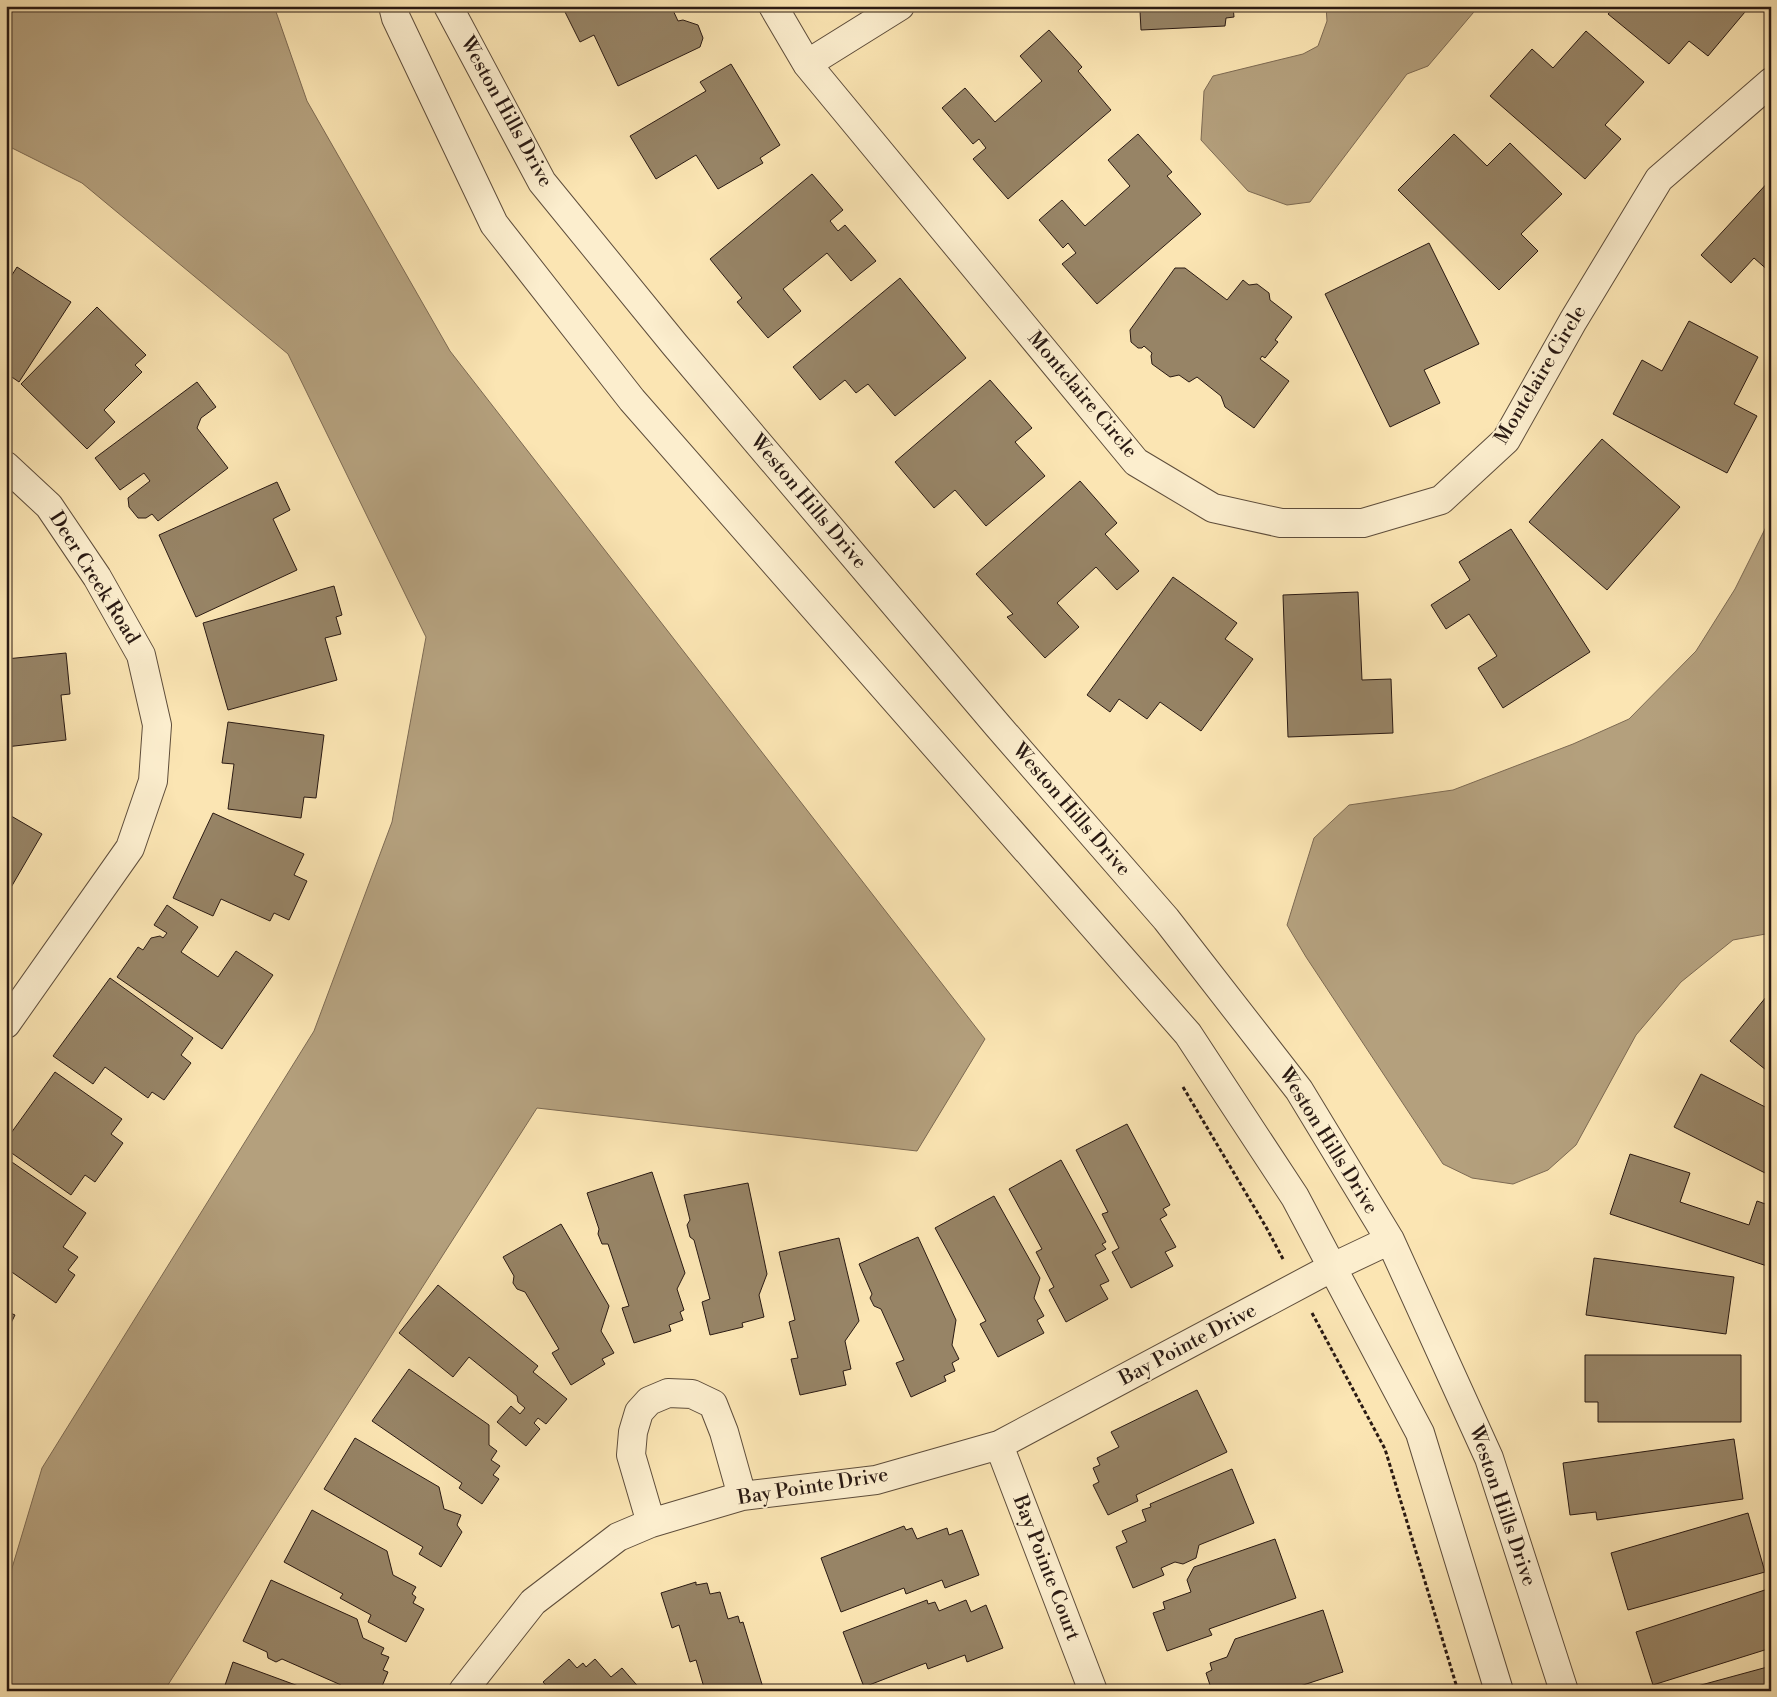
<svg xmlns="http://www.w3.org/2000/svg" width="1777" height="1697" font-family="'Libre Bodoni',serif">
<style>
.water{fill:#b4a07d;stroke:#7d6a53}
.building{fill:#978466;stroke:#2a1a13}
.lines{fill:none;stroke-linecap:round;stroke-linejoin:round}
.minor-casing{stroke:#5e4d3b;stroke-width:30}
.path{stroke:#2a1a13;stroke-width:3;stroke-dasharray:4 2.5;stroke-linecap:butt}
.minor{stroke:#fceece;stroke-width:28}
.labels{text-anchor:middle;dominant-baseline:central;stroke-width:4;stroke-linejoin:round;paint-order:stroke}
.street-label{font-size:20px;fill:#2a1a13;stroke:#fceece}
</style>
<rect width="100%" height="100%" fill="#fbe5b3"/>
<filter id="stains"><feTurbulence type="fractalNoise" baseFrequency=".004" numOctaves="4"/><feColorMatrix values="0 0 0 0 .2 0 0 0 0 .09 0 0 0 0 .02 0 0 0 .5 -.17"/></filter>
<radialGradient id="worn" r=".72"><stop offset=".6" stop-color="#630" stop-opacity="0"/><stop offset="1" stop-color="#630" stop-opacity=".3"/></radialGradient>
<path class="water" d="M6,6h268l33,95 143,250 535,688 -68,112 -380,-43 -373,583h-158v-103l36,-120 272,-437 78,-209 34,-185 -138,-283 -206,-171 -76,-38z
M1326,6h153l-51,60 -21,8 -97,128 -23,3 -39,-14 -47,-51 3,-49 9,-15 90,-22 15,-8 9,-25z
M1771,517v416l-38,7 -52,42 -45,53 -60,110 -28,25 -35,14 -41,-6 -29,-14 -137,-207 -19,-32 27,-87 35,-33 104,-15 120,-46 56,-25 67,-68 39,-62z"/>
<path class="building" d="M562,6h109l7,15 5,-1 15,5 5,13 -3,9 -82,39 -24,-51 -14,7z
M1132,6h101l1,11 -8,1 -1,8 -84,4 -1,-19h-8z
M1615,6h135l-42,50 -19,-15 -20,23 -61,-50z
M1049,30l33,37 -4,4 33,39 -103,89 -35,-40 13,-11 -7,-9 -6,5 -31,-36 23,-20 30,34 47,-41 -22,-25z
M1586,31l58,51 -39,43 16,14 -36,40 -95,-83 42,-47 21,19z
M731,64l49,81 -20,13 3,5 -45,26 -22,-34 -40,24 -26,-43 76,-45 -6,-9z
M1138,134l34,38 -5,4 34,38 -104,90 -35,-40 14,-11 -8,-10 -5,5 -24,-28 23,-20 23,26 45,-40 -22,-26z
M1454,134l33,32 23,-23 52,51 -41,40 17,17 -39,39 -101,-100z
M812,174l31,36 -13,11 8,10 7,-6 31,36 -25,20 -24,-28 -44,36 18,22 -33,27 -31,-36 5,-4 -32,-39z
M1771,179v94l-17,-15 -23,25 -30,-28z
M1429,243l50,101 -55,26 16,33 -50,24 -65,-133z
M17,267l54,35 -52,80 -13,-9v-97l4,2z
M1175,268h10l42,32 16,-20 6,5 8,-1 12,9 1,7 22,17 -17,23 3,2 -13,16 -3,-2 -2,3 29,22 -35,47 -29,-21 -4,-11 -24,-19 -8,5 -10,-7 -9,2 -18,-13 -1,-8 1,-3 -8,-7 -2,2h-4l-7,-6 -1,-12z
M900,278l66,80 -71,58 -27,-32 -12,9 -11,-13 -25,20 -27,-33z
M97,307l49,48 -11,10 7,7 -38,38 11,12 -28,27 -66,-65z
M1689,321l69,36 -24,47 23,12 -30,57 -114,-59 29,-54 20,11z
M990,380l42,48 -17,14 30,34 -59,50 -31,-36 -21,18 -39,-46z
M197,382l19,25 -15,11 -4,10 31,40 -70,53 -6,-7 -6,4h-8l-9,-11 -1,-9 22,-17 -6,-8 -24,17 -25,-32z
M1602,439l78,68 -73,83 -78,-68z
M1080,481l37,42 -12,11 34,37 -22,19 -21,-23 -39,36 22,24 -34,31 -38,-41 6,-3 -37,-40z
M277,482l13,28 -17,9 24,51 -101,47 -37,-82z
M1511,529l79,123 -87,56 -25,-40 19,-12 -28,-42 -23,15 -15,-24 39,-25 -11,-18z
M1173,577l64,46 -12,16 28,20 -52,72 -41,-29 -13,17 -28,-20 -9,13 -23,-17z
M334,586l8,29 -6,2 5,17 -16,4 12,42 -109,30 -25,-87z
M1358,592l4,88 29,-1 2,54 -105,4 -5,-142z
M66,653l4,41 -9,1 5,45 -60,7v-88z
M228,722l96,13 -8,63 -12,-1 -3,21 -73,-9 6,-45 -12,-1z
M6,813l36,21 -36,62z
M213,813l91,41 -10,21 13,6 -18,39 -15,-7 -4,8 -49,-22 -8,17 -40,-18z
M167,905l31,22 -17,25 37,25 18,-26 37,24 -51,74 -105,-72 21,-30 5,3 8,-12 9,-2 3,2 4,-5 -13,-8z
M110,978l83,60 -12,17 10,8 -27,37 -12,-8 -4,6 -43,-31 -12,17 -40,-28z
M1771,991v83l-41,-33z
M55,1072l67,47 -11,15 12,9 -28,39 -10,-7 -14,20 -65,-46v-9z
M1701,1074l70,36v66l-97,-49z
M1127,1124l43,81 -7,4 4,6 -7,4 16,28 -11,5 8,14 -42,22 -19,-36 7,-4 -17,-34 6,-2 -32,-62z
M1630,1154l60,19 -10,29 69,23 8,-24 14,5 -1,61 -160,-53z
M6,1158l80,55 -23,34 15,10 -10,13 7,5 -19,28 -50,-35z
M1061,1160l45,82 -4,2 4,5 -11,6 14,26 -9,4 8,14 -42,23 -17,-32 5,-3 -18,-35 6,-3 -33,-60z
M652,1172l33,101 -8,16 7,21 -4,2 3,8 -14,5 2,6 -37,12 -12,-35 7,-2 -21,-62h-6l-4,-10 1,-5 -12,-36z
M748,1183l19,91 -8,21 5,22 -22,6 1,4 -33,8 -8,-33 8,-3 -16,-59 -4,-3 -3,-12 3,-5 -6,-25z
M994,1196l46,82 -6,20 10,18 -7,4 7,13 -46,24 -18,-33 6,-3 -51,-93z
M561,1224l48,82 -8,25 13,22 -12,6 3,5 -34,21 -19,-32 7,-4 -34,-57 -8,-3 -4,-6 1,-7 -11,-19z
M918,1237l38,83 -4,25 7,14 -7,4 3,8 -11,5 2,5 -35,16 -15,-34 8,-3 -23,-51 -7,-3 -4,-8 2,-4 -13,-30z
M839,1238l20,83 -14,20 6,28 -8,2 3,14 -46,10 -9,-36 7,-1 -9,-36 6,-2 -16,-68z
M1594,1258l140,19 -8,57 -140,-19z
M438,1285l100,81 -5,6 34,27 -21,25 -8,-6 -4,5 6,6 -14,17 -29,-24 14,-16 9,8 5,-6 -7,-6 -1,-6 -48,-39 -16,20 -54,-44z
M6,1311l9,4 -9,18z
M1585,1355h156v67h-143v-20h-13z
M409,1369l80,56v20l8,6 -6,9 9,6 -7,9 6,4 -17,25 -23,-16 3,-5 -90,-62z
M1197,1390l30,62 -91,43 2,6 -30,14 -15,-30 6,-3 -6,-14 7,-3 -3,-7 22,-11 -8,-15z
M355,1438l84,49 5,22 17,6 -4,10 5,7 -21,35 -22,-13 4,-7 -99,-58z
M1734,1439l9,60 -146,21 -1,-8 -26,3 -7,-52z
M1232,1469l22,54 -55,22 -3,13 -13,6 -8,-2 -14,6 3,7 -31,13 -17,-41 11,-5 -5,-11 24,-10 -4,-11 9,-3 -1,-3z
M312,1510l75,41 6,24 23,12 -4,7 4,3 -3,6 11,6 -18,33 -38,-20 3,-7 -31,-17 3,-4 -59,-32z
M1748,1513l17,59 -137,38 -17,-57z
M904,1526l2,4 6,-2 5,11 30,-11 2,7 13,-5 17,45 -34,13 -3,-8 -36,14 -2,-6 -63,24 -20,-54z
M1275,1539l21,59 -87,31 3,6 -45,16 -14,-38 12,-4 -2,-7 28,-10 -4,-12 7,-13z
M271,1580l86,39 6,19 21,10 -3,6 8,3 -6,13 5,2 -8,19h-41l2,-6 -59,-26 -6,3 -8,-4 -1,-6 -24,-11z
M696,1582v3l11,-2 3,11 10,-2 8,27 10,-3 2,7 3,-1 21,69h-59l-9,-31 -6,2 -11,-37 -7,3 -11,-35z
M1771,1588v60l-118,37 -17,-53z
M927,1600l1,4 7,-2 4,9 27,-11 5,12 15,-7 17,43 -36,14 -2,-7 -37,14 -2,-6 -62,24 -21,-55z
M1323,1610l20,62 -58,19h-79l5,-3 -5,-15 6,-3 -2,-7 17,-6 8,-18z
M569,1659l8,9 6,-5 3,4 9,-8 16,18 11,-9 20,23h-91l-8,-9z
M233,1662l79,29h-89z
M1771,1666v25h-92z"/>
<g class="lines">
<defs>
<path id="minor" d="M393,6l3,12 98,206 138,176 556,634 107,163 125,236 79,258
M448,6l94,176 133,163 323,381 168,193 133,171 91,150 99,218 75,233
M773,6l34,58 329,398 77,46 68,15h82l78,-23 65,-60 67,-119 86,-142 112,-97
M807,64l93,-58
M6,466l43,40 48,71 44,78 16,70 -4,56 -23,67 -124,176
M999,1445l94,246
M651,1523l-20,-68 2,-23 6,-20 10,-11 19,-8 24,1 21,10 11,28 18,64
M463,1691l70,-89 85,-65 33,-14 91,-27 134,-16 123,-35 334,-178 57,-27"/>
</defs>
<use href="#minor" class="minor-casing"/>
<path class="path" d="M1183,1087l83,140 17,32
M1312,1313l73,136 73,242"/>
<use href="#minor" class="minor"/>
</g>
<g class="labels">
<g class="street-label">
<text transform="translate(506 112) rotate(61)">Weston Hills Drive</text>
<text transform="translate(1541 375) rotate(-59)">Montclaire Circle</text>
<text transform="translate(1082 395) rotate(50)">Montclaire Circle</text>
<text transform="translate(808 502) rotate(50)">Weston Hills Drive</text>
<text transform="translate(94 578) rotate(58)">Deer Creek Road</text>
<text transform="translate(1071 810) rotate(49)">Weston Hills Drive</text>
<text transform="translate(1328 1141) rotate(58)">Weston Hills Drive</text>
<text transform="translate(1188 1345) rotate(-28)">Bay Pointe Drive</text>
<text transform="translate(813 1487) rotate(-9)">Bay Pointe Drive</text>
<text transform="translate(1502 1506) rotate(71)">Weston Hills Drive</text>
<text transform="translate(1046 1568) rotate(69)">Bay Pointe Court</text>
</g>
</g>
<rect width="1777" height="1697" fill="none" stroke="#fbe5b3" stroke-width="25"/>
<rect x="8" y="8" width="1762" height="1682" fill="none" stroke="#2a1a13" stroke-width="2.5"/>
<rect x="12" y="12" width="1752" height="1672" fill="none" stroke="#2a1a13"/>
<rect width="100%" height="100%" filter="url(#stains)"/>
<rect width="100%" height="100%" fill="url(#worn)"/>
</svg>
